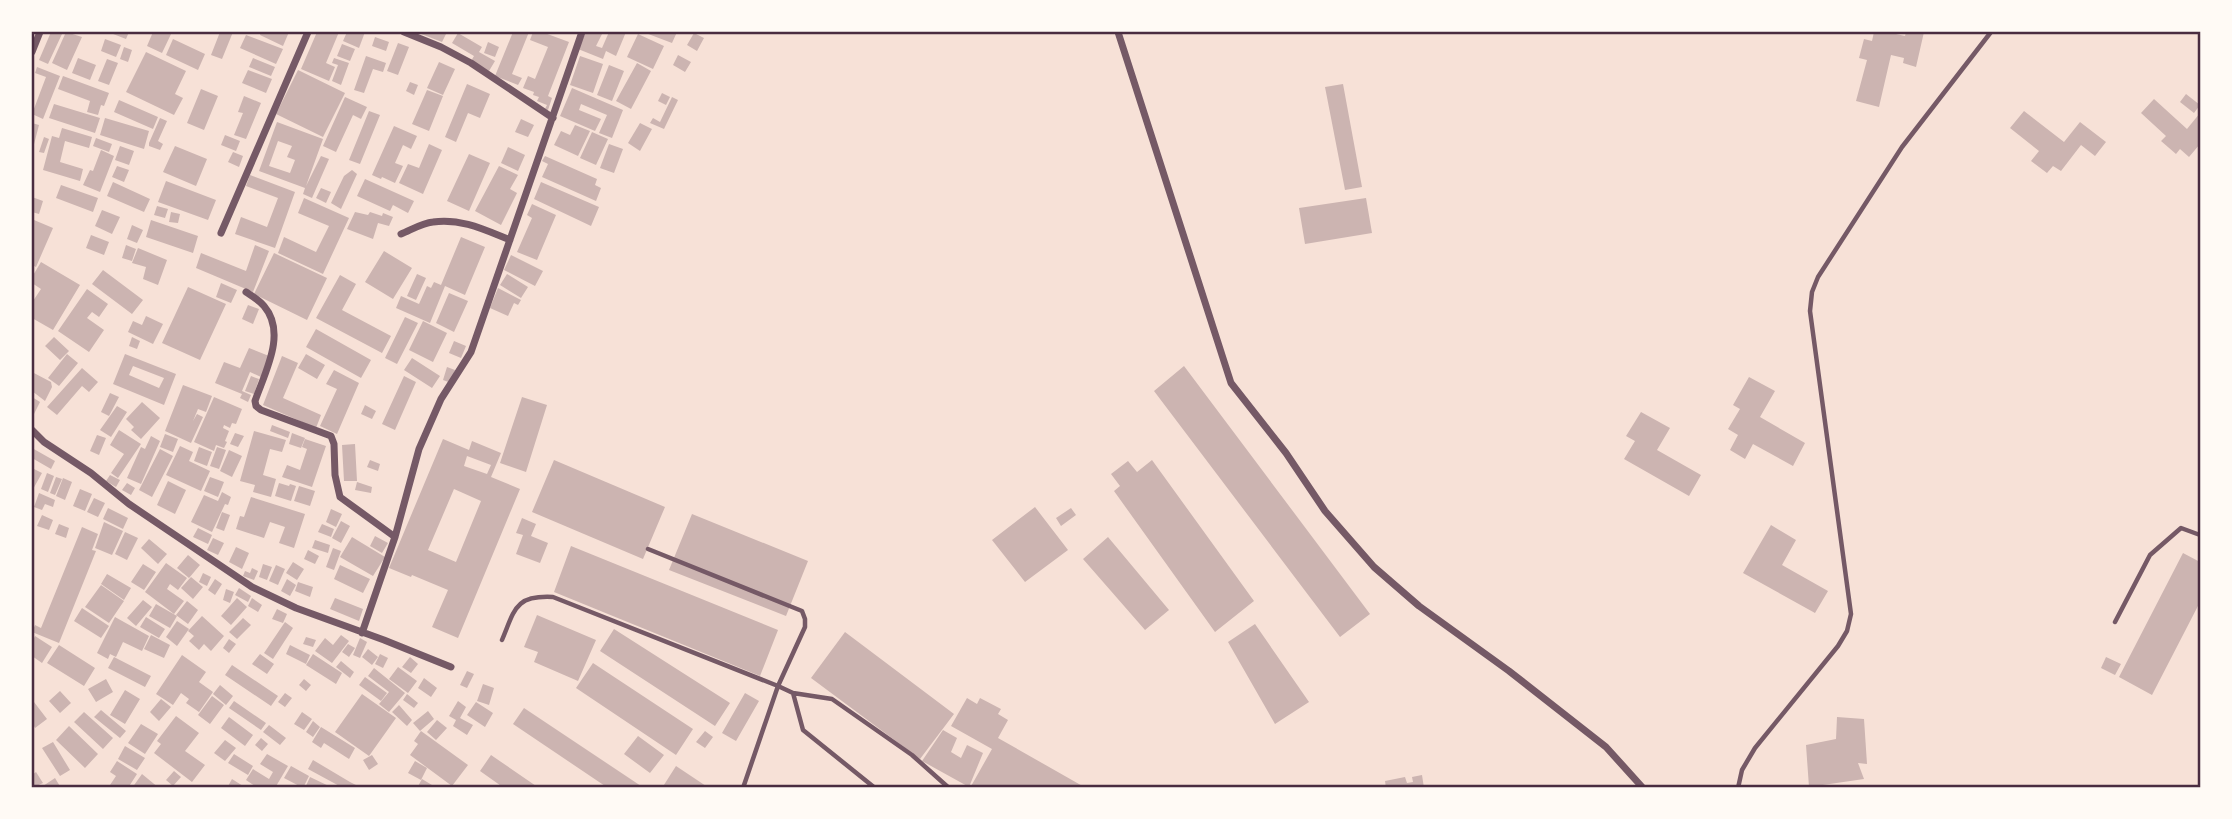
<svg xmlns="http://www.w3.org/2000/svg" width="2232" height="819" font-family="'Work Sans',sans-serif">
<style>
.building{fill:#ccb4b1;fill-rule:evenodd}
.lines{fill:none;stroke-linecap:round;stroke-linejoin:round}
.service{stroke:#755966;stroke-width:4.5}
.minor{stroke:#755966;stroke-width:7}
.neatline{fill:none;stroke:#4a2c40;stroke-width:2.5}
</style>
<rect width="100%" height="100%" fill="#f7e1d7"/>
<path class="building" d="M51,32l11,2 -14,30 -9,-4z
M66,32l16,5 -15,33 -15,-7z
M108,32h21l-3,7z
M153,32h19l-10,21 -15,-7z
M220,32h13l-11,27 -11,-4z
M261,32h28l-6,14 -23,-11z
M317,32h22l-13,31 9,4 -6,14 -28,-12z
M347,32h18l-6,16 -16,-7z
M416,32h31l-5,10z
M513,32h16l-17,42 10,4 -4,7 -23,-9z
M533,32h9l27,10 -21,54 4,2 -4,12 -3,-1 2,-4 -10,-4 2,-4 -6,-2 1,-3 -11,-4 5,-12 7,3 13,-32 -18,-7z
M586,32h17l-7,14 6,2 7,-16h17l-10,24 -10,-5 -3,8 -25,-10z
M643,32h34l-5,11z
M1874,32h23l-1,2 9,2 1,-4h18l-8,35 -13,-4 1,-5 -13,-3 -12,52 -23,-6 11,-41 -8,-2 5,-19 8,2z
M458,33l24,14 -3,5 16,9 -6,10 -18,-10 3,-5 -22,-13z
M694,33l10,5 -7,13 -10,-6z
M638,34l26,12 -11,23 -26,-12z
M246,35l37,14 -7,15 -36,-16z
M375,37l14,5 -3,9 -14,-5z
M105,39l16,6 -5,12 -15,-6z
M173,39l32,15 -7,16 -32,-15z
M488,42l11,5 -4,10 -11,-4z
M398,43l11,4 -11,28 -11,-4z
M342,44l13,5 -5,12 -13,-5z
M124,47l8,3 -4,12 -8,-3z
M146,52l40,19 -11,23 8,4 -9,17 -48,-23z
M678,55l13,7 -6,10 -12,-7z
M366,56l20,7 -3,9 -10,-3 -9,24 -10,-3z
M580,56l23,8 -10,29 -23,-8z
M78,58l18,7 -6,15 -18,-7z
M253,58l22,9 -4,9 -22,-9z
M334,58l15,5 -8,22 -9,-4 6,-16 -6,-2z
M107,59l11,4 -9,22 -11,-4z
M439,62l16,7 -12,26 -16,-7z
M637,63l14,8 -20,38 -15,-8z
M609,65l15,6 -12,30 -15,-6z
M37,67l23,9 -17,43 -11,-5 14,-37 -11,-4z
M248,70l24,9 -6,14 -24,-10z
M298,70l47,23 -22,44 -47,-23z
M63,76l46,17 -5,13 -3,-1 -3,10 -11,-3 3,-11 -32,-12z
M410,82l8,3 -4,10 -8,-4z
M467,84l23,10 -10,24 -12,-5 -12,29 -11,-5z
M1343,84l19,103 -17,3 -20,-103z
M572,88l51,22 -11,28 -13,-5 8,-18 -26,-11 -2,6 22,9 -6,12 -35,-15z
M201,89l17,7 -14,34 -17,-7z
M427,90l16,6 -14,35 -17,-7z
M662,93l8,4 -4,8 -8,-4z
M2186,94l14,11 -6,8 -14,-11z
M244,96l17,7 -15,36 -12,-4 9,-22 -5,-1z
M345,97l22,10 -6,12 -8,-4 -17,37 -13,-6z
M672,97l6,3 -14,29 -14,-6 3,-5 7,4z
M2154,99l33,30 13,-16v31l-11,13 -9,-8 -4,5 -15,-13 5,-5 -25,-23z
M119,100l39,17 -5,12 -39,-17z
M54,104l46,14 -5,15 -46,-15z
M369,111l11,4 -20,49 -11,-4z
M2024,111l40,31 16,-20 26,20 -11,14 -14,-11 -20,26 -8,-5 -6,7 -16,-12 8,-10 -29,-23z
M105,118l44,13 -5,18 -44,-14z
M160,118l7,3 -9,20 5,3 -3,6 -11,-4v-3z
M521,119l13,6 -6,12 -13,-5z
M277,122l46,17 -17,47 15,-30 8,3 -17,39 -9,-4 2,-6 -46,-17zM278,141l14,5 -5,11 8,3 -5,13 -21,-7z
M32,123l7,2 -7,27z
M640,123l12,6 -12,22 -12,-8z
M575,125l15,6 -12,25 -24,-11 7,-14 9,4z
M394,126l23,10 -6,13 -8,-4 -8,18 8,3 -8,17 -13,-6 -1,2 -9,-4z
M62,128l30,9 -3,11 -24,-7 -5,21 23,7 -3,12 -37,-11 9,-34 7,2z
M592,132l16,7 -12,26 -16,-7z
M225,135l15,6 -4,10 -15,-6z
M44,137l5,2 -5,14 -5,-1z
M96,138l16,6 -3,8 -16,-6z
M429,144l13,6 -19,44 -24,-11 9,-19 11,4z
M609,144l14,5 -9,24 -14,-5z
M120,146l14,5 -5,14 -14,-5z
M175,146l32,13 -11,27 -33,-14z
M508,147l17,8 -7,16 -17,-8z
M101,150l13,6 -14,36 -17,-7 7,-15 3,1z
M233,152l10,4 -4,11 -11,-5z
M469,154l21,9 -21,48 -22,-10z
M545,156l52,23 -2,6 6,3 -5,13 -54,-24 6,-13 -6,-3z
M117,166l12,4 -5,12 -12,-5z
M499,166l19,9 -8,14 7,4 -16,32 -26,-14z
M352,170l5,4 -16,35 -10,-6 13,-27z
M250,175l45,17 -20,56 -40,-14 6,-17 26,10 11,-29 -32,-12z
M365,179l49,22 -6,12 -15,-8 -3,6 -33,-15z
M166,181l50,19 -8,20 -50,-18z
M113,182l37,17 -6,13 -37,-16z
M541,182l58,25 -8,19 -57,-27z
M61,185l37,13 -5,14 -37,-14z
M321,188l10,4 -5,11 -10,-5z
M32,197l11,4 -4,13 -7,-2z
M304,198l45,20 -26,56 -45,-21 6,-16 32,15 13,-26 -31,-13z
M1366,198l6,35 -67,11 -6,-36z
M532,204l24,11 -19,45 -20,-8 15,-34 -5,-3z
M157,206l11,3 -3,9 -11,-3z
M102,210l18,7 -8,17 -17,-8z
M171,212l9,2 -2,9 -9,-1z
M355,212l13,3 2,-3 12,4 1,-3 10,4 -4,9 -11,-3 -5,16 -26,-10z
M34,220l19,8 -17,39 -4,-2v-38z
M151,220l47,16 -5,17 -47,-16z
M132,225l11,5 -6,13 -10,-4z
M91,235l18,7 -5,13 -18,-7z
M461,237l24,10 -20,48 -20,-9 -15,37 -34,-15 5,-12 18,8 8,-18 4,2 3,-6 7,3z
M126,245l10,4 -4,12 -10,-3z
M255,245l14,6 -16,41 -57,-24 5,-15 45,18z
M138,248l29,12 -9,25 -15,-6 3,-12 -14,-4z
M384,251l28,17 -19,31 -28,-17z
M274,253l53,25 -20,42 -53,-26z
M511,255l32,16 -8,15 -31,-16z
M41,262l39,23 -27,45 -21,-12v-18l1,1 8,-12 -9,-6v-6z
M103,270l40,30 -11,14 -40,-30z
M417,274l9,4 -10,22 -9,-4z
M507,274l21,13 -7,11 -21,-13z
M340,275l16,9 -14,26 49,26 -9,17 -66,-35z
M221,283l16,7 -6,13 -15,-6z
M188,287l38,17 -26,56 -38,-17z
M498,288l23,12 -3,5 -4,-2 -6,13 -18,-8z
M87,289l21,15 -9,13 -7,-5 -5,6 17,12 -15,22 -31,-21z
M449,293l19,8 -14,31 -18,-9z
M248,305l11,4 -6,15 -11,-5z
M146,316l17,8 -10,20 -25,-12 5,-11 9,4z
M405,317l13,6 -21,41 -12,-6z
M423,321l24,12 -14,29 -24,-12z
M316,329l55,31 -10,18 -55,-31z
M54,337l15,14 -9,9 -15,-14z
M132,337l8,4 -3,8 -8,-3z
M454,341l12,5 -5,12 -12,-5z
M249,348l20,8 -8,21 -11,-5 -8,19 9,4 -3,7 -8,-4 2,-4 -27,-11 9,-21 16,6z
M67,354l11,9 -19,23 -11,-8z
M125,354l51,20 -12,31 -51,-21zM133,366l31,12 -5,10 -30,-13z
M306,354l19,11 -8,14 -19,-11z
M282,356l16,7 -15,35 38,17 -5,13 -53,-23z
M412,358l28,18 -8,12 -28,-18z
M1184,366l186,248 -30,23 -186,-246z
M447,367l8,3 -4,13 -8,-3z
M82,368l16,14 -9,10 -7,-6 -25,29 -10,-8z
M334,370l25,13 -22,51 -17,-8 17,-37 -11,-5z
M32,372l19,10 1,5 -7,14 -13,-10z
M251,376l8,3 -5,15 -9,-3z
M404,376l12,6 -21,48 -13,-6z
M1749,377l26,14 -15,26 45,26 -12,23 -40,-22 -8,15 -15,-9 8,-15 -10,-6 12,-20 -7,-4z
M183,385l29,11 -6,16 -8,-3 -5,12 4,-7 6,3 -12,26 -26,-12z
M110,393l9,4 -10,19 -8,-4z
M32,397l8,5 -8,16z
M214,397l28,12 -6,15 -4,-1 -2,5 -6,-3 -1,3 6,3 -4,10 2,1 -3,6 -8,-3 -2,6 -20,-9z
M522,397l25,8 -21,67 -26,-9z
M142,402l18,16 -19,21 -10,-9 3,-3 -8,-8z
M365,405l11,6 -4,8 -11,-5z
M117,406l10,6 -16,25 -11,-7z
M1641,412l29,16 -13,22 44,25 -12,21 -65,-37 11,-18 -9,-5z
M272,425l18,7 -2,6 -18,-7z
M119,430l22,14 -23,34 -7,-5 13,-19 -14,-9z
M254,431l32,9 -4,12 -12,-3 -7,26 13,4 -5,18 -18,-5 2,-7 -15,-4z
M235,433l9,3 -6,11 -8,-3z
M292,433l13,5 -4,10 -12,-4z
M165,434l13,5 -5,13 -13,-5z
M97,435l9,3 -7,17 -9,-4z
M151,436l9,5 -19,43 -14,-6 14,-31 4,2z
M305,439l21,7 -14,41 -30,-10 5,-12 13,5 7,-21 -5,-2z
M443,439l26,11 3,-9 29,12 -10,24 29,12 -62,149 -26,-11 16,-37 -36,-15 -1,2 -22,-9zM467,456l24,9 -4,9 -23,-8zM454,489l27,12 -25,61 -28,-12z
M355,444l2,37h-13l-2,-36z
M180,446l13,6 -4,9 21,10 -9,20 -35,-16z
M199,447l13,5 -5,14 -13,-5z
M217,447l9,3 -7,19 -9,-3z
M32,448l23,13 -4,8 -19,-11z
M160,449l13,7 -21,41 -13,-7z
M229,450l13,6 -10,21 -12,-6z
M370,460l10,4 -2,7 -11,-4z
M554,460l111,47 -22,52 -111,-47z
M1152,460l102,141 -39,31 -101,-141 6,-5 -9,-12 17,-13 9,11z
M32,468l10,5 -10,18z
M47,473l7,3 -6,16 -7,-3z
M110,475l10,5 -4,7 -10,-6z
M56,477l6,2 -7,16 -5,-2z
M210,477l14,5 -6,15 -14,-6z
M63,478l9,4 -7,18 -9,-4z
M168,481l18,9 -11,24 -18,-9z
M357,482l15,5 -1,6 -16,-3z
M127,483l8,5 -4,7 -9,-5z
M279,483l10,3 1,-2 6,2 -5,15 -16,-5z
M299,486l16,5 -5,15 -16,-5z
M80,489l12,5 -7,17 -12,-5z
M222,492l9,5 -3,8 -3,-1 -13,28 -21,-10 13,-27 14,6z
M39,493l16,7 -2,7 -8,-3 -3,6 -8,-3z
M251,497l54,17 -11,34 -15,-5 6,-16 -15,-5 -6,16 -28,-9 4,-13 4,1z
M94,498l11,5 -7,14 -11,-5z
M1035,507l33,43 -43,32 -33,-42z
M108,508l20,10 -5,11 -20,-10z
M1071,508l5,7 -15,11 -5,-8z
M331,509l11,5 -6,13 -10,-5z
M222,512l8,3 -6,16 -8,-3z
M692,514l116,47 -22,55 -117,-46z
M42,515l11,5 -4,10 -12,-4z
M522,518l14,6 -5,12 17,7 -8,20 -24,-9 7,-19 -7,-2z
M341,521l9,5 -9,17 -9,-5z
M104,522l19,9 -11,24 -17,-7z
M59,524l10,4 -3,10 -11,-4z
M322,524l12,5 -3,8 -13,-5z
M1771,525l25,15 -14,25 46,26 -13,22 -72,-40z
M82,527l16,7 -6,16 4,1 -37,92 -27,-11 3,-7 6,3z
M198,528l14,7 -4,9 -15,-7z
M125,532l13,6 -11,22 -12,-6z
M375,536l13,7 -6,10 -12,-7z
M352,537l33,20 -12,19 -33,-19z
M1108,537l61,73 -24,20 -62,-71z
M213,538l11,5 -6,12 -11,-5z
M149,539l18,15 -9,10 -17,-16z
M315,540l15,5 -2,8 -16,-5z
M571,546l207,84 -18,46 -206,-84z
M236,547l13,6 -7,16 -13,-7z
M333,548l8,3 -7,19 -8,-3z
M308,550l11,6 -4,8 -11,-5z
M2183,553l17,9v40l-48,93 -33,-18z
M188,555l12,10 -11,13 -12,-10z
M293,562l11,7 -7,11 -11,-7z
M166,563l21,15 -9,12 -8,-6 -3,5 17,12 -10,13 -29,-22z
M143,564l13,8 -12,18 -13,-8z
M263,564l9,3 -5,13 -8,-3z
M276,565l9,4 -7,16 -9,-4z
M340,565l30,14 -7,14 -29,-14z
M252,568l6,3 -4,9 -11,-4 2,-5 5,2z
M203,573l8,4 -4,9 -8,-4z
M107,574l24,14 -7,12 -23,-16z
M191,577l12,10 -10,12 -12,-11z
M215,579l7,5 -7,11 -7,-5z
M287,579l9,6 -6,11 -9,-5z
M298,582l15,5 -3,10 -15,-6z
M101,585l23,16 -15,22 -24,-16z
M239,588l12,8 -3,6 -13,-7z
M226,589l8,3 -4,11 -7,-3z
M237,598l10,9 -16,18 -10,-9z
M252,598l10,7 -4,7 -10,-6z
M335,598l28,11 -4,12 -29,-12z
M143,600l9,7 -16,19 -9,-8z
M187,601l11,9 -10,14 -12,-9z
M156,604l21,12 -7,12 -21,-12z
M82,608l27,18 -8,12 -27,-17z
M277,609l10,5 -4,9 -11,-4z
M537,615l59,25 -18,41 -44,-19 4,-10 -14,-5z
M202,616l22,20 -13,15 -7,-7 -5,6 -10,-9 5,-5 -6,-5z
M115,617l34,19 -7,15 -19,-9 -7,15 -6,-3 -2,5 -11,-6z
M146,617l19,12 -6,9 -19,-11z
M243,618l8,7 -14,14 -8,-7z
M177,621l12,8 -12,17 -11,-9z
M285,622l8,6 -20,31 -9,-6z
M1255,624l54,78 -34,22 -47,-82z
M614,629l116,74 -15,23 -115,-75z
M845,632l109,82 -34,45 -109,-81z
M151,635l19,10 -6,13 -20,-9z
M341,635l8,6 -17,22 -17,-12 10,-13 8,7z
M35,636l17,11 -10,16 -10,-7v-14z
M306,637l10,3 -3,7 -10,-3z
M360,638l7,4 -7,16 -7,-3z
M229,639l7,5 -7,9 -6,-5z
M348,644l7,4 -6,9 -7,-5z
M59,645l36,23 -11,18 -37,-23z
M290,645l20,10 -4,9 -20,-10z
M368,649l10,8 -6,8 -10,-8z
M260,654l14,10 -7,10 -15,-10z
M313,654l29,19 -6,11 -30,-19z
M380,654l8,4 -5,10 -8,-4z
M182,655l24,17 -7,10 14,10 -14,20 -13,-9 3,-4 -8,-6 -8,12 -17,-11z
M114,657l37,19 -6,11 -37,-19z
M410,657l8,7 -7,9 -9,-6z
M2106,657l15,7 -6,11 -14,-7z
M341,661l13,11 -4,6 -14,-11z
M593,663l100,66 -17,26 -100,-67z
M232,665l46,31 -7,10 -46,-31z
M398,667l19,14 -9,12 -19,-14z
M374,668l31,25 -16,19 -10,-8 10,-12 -21,-16z
M467,671l7,3 -7,14 -7,-3z
M365,677l22,16 -6,8 -22,-16z
M424,678l13,10 -6,9 -13,-9z
M106,679l7,13 -17,10 -8,-13z
M304,679l7,6 -5,6 -7,-6z
M483,684l11,4 -5,17 -12,-4z
M220,685l13,11 -7,9 -13,-11z
M125,690l15,9 -15,25 -15,-9z
M60,691l11,12 -11,10 -11,-12z
M285,693l7,5 -7,9 -7,-5z
M745,693l14,8 -23,40 -14,-8z
M362,694l34,24 -27,38 -34,-24z
M407,694l11,9 -4,5 -11,-8z
M212,696l12,9 -14,19 -12,-9z
M967,698l10,6 3,-6 21,11 -3,5 10,6 -10,18 88,50h-116l22,-39 -41,-23z
M161,699l10,8 -12,14 -9,-9z
M234,701l32,22 -5,7 -32,-22z
M458,701l8,6 -6,11 13,7 -6,10 -14,-9 3,-6 -7,-4z
M34,702l13,17 -12,9 -3,-6v-18z
M476,702l17,11 -8,14 -18,-12z
M399,705l13,15 -5,6 -15,-14z
M524,708l120,80h-36l-95,-64z
M101,710l25,21 -6,7 -26,-21z
M428,711l6,8 -14,12 -7,-8z
M84,712l29,26 -10,11 -29,-27z
M302,712l10,7 -8,11 -10,-6z
M176,716l23,17 -14,18 20,14 -13,17 -38,-29 7,-9 -4,-3z
M229,717l24,18 -8,11 -24,-18z
M1837,717l27,2 3,45 -9,-1 6,16 -55,8 -3,-42 30,-6z
M437,720l10,8 -11,12 -9,-8z
M313,721l7,6 -7,10 -7,-5z
M141,724l17,10 -13,20 -17,-11z
M269,725l17,13 -6,7 -17,-13z
M69,726l29,28 -13,14 -29,-28z
M321,727l34,21 -6,11 -25,-16 -3,5 -9,-6z
M943,730l14,8 -6,14 10,6 6,-13 16,8 -14,34 -47,-26z
M421,731l47,34 -16,21 -42,-31 8,-11 -4,-3z
M705,731l8,6 -8,11 -9,-6z
M638,736l26,19 -14,18 -26,-19z
M261,738l7,6 -6,7 -7,-6z
M225,740l11,8 -11,13 -11,-8z
M53,742l17,28 -10,6 -18,-28z
M125,746l20,12 -8,12 -19,-11z
M234,754l19,12 -5,9 -20,-12z
M267,754l21,12 -13,22h-17l-12,-8 7,-11 16,10 4,-7 -13,-8z
M372,755l6,9 -9,6 -6,-10z
M491,755l48,33h-35l-24,-17z
M313,760l37,22 12,6h-19l-35,-19z
M117,761l20,13 -9,14h-20l8,-12 -6,-4z
M415,761l12,7 -6,12 -13,-7z
M291,766l18,10 -6,12 -19,-10z
M676,766l33,22h-47z
M174,771l7,6 -8,9 -7,-6z
M36,772l7,11 -11,5v-13z
M142,774l17,14h-27z
M1422,775l2,13h-38l-1,-7 20,-4 2,6 6,-1 -1,-5z
M310,777l23,11h-28z
M55,778l6,10h-21z
M232,779l11,7 -2,2h-14z
M422,779l15,9h-20z"/>
<g class="lines">
<path class="service" d="M648,549l154,62 3,8v8l-27,59 15,7 39,6 80,56 37,33
M2115,622l35,-67 31,-27 19,7
M502,640c13,-31 13,-45 51,-43l225,89 -35,102
M793,693l10,37 72,58
M1738,788l4,-18 13,-22 83,-102 9,-15 4,-17 -41,-303 2,-19 6,-15 84,-130 89,-115"/>
<path class="minor" d="M404,32l37,15 30,16 82,55
M1118,32l113,351 55,70 39,58 49,56 45,39 90,65 97,76 37,41
M32,52l8,-20
M221,233l87,-201
M401,234c10,-4 21,-11 32,-12 28,-4 52,8 77,18
M246,292c6,4 13,8 18,14 23,27 1,66 -9,95l1,5 5,4 70,26 3,8 1,31 5,22 55,40
M32,430l12,12 47,31 38,31 123,83 44,21 88,32 67,27
M362,633l33,-96 24,-88 22,-50 30,-47 111,-320"/>
</g>
<rect width="2232" height="819" fill="none" stroke="#fffaf5" stroke-width="66"/>
<rect x="33" y="33" width="2166" height="753" class="neatline"/>
</svg>
